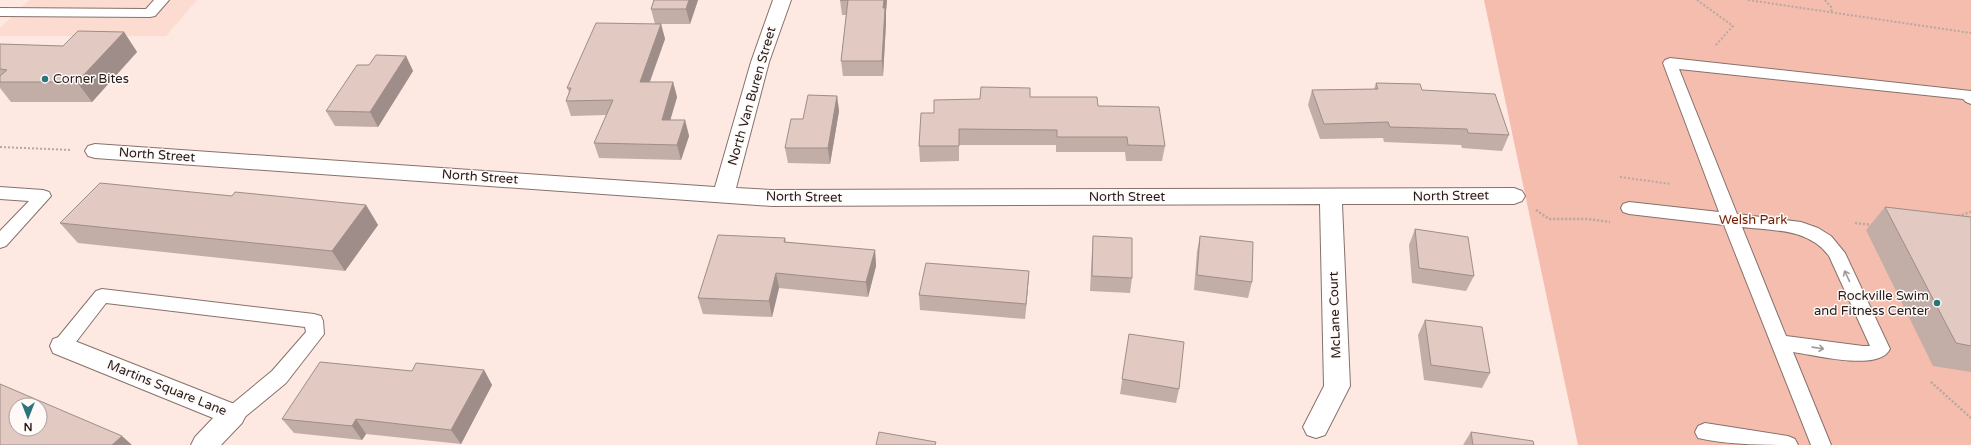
<svg xmlns="http://www.w3.org/2000/svg" width="1971" height="445" font-family="'Varela Round',sans-serif">
<style>
.built{fill:#fcdbd1}
.green{fill:#f5bdad}
.lines{fill:none;stroke-linecap:round;stroke-linejoin:round}
.service-casing{stroke:#87716a;stroke-width:2}
.minor-casing{stroke:#87716a;stroke-width:2}
.path-far1{stroke:#b9a7a2;stroke-width:2;stroke-dasharray:2 2;stroke-linecap:butt}
.path{stroke:#b9a7a2;stroke-width:2.5;stroke-dasharray:2 2;stroke-linecap:butt}
.service{fill:#fff;fill-rule:evenodd}
.minor{fill:#fff;fill-rule:evenodd}
.wall{fill:#c2ada7}
.shaded-wall{fill:#9e8d88}
.building{fill:#e2c9c2;stroke:#9e8d88;fill-rule:evenodd}
.oneway{stroke:#9d9998}
.poi-dot{fill:#2b747b;stroke:#fff9f8;stroke-width:1.5}
.labels{text-anchor:middle;dominant-baseline:central;stroke-width:3;stroke-linejoin:round;paint-order:stroke}
.poi-label{font-size:13px;fill:#251c19;stroke:#fff9f8;text-anchor:start}
.street-label{font-size:13px;fill:#251c19;stroke:#fff9f8}
.park-label{font-size:13px;fill:#711d00;stroke:#fff9f8}
</style>
<rect width="100%" height="100%" fill="#fde8e2"/>
<path class="built" d="M29,0h168l-31,36h-166v-8z"/>
<path class="green" d="M1484,0h487v445h-393z"/>
<g class="lines">
<defs>
<path id="service" d="M154,0h15l-14,16 -5,1 -150,-1v-8l146,1z
M1670,58l301,33v13l-5,-2 -3,-3 -284,-30 58,145 64,8 17,6 13,8 14,17 45,96c-11,23 -75,6 -97,3l38,93h-20l-87,-220 -95,-11 -6,-2 -2,-4 2,-4 6,-2 90,10 -56,-149 2,-3zM1742,227c31,4 66,1 87,29l41,90h-7l-77,-10z
M0,187l43,3 6,2 2,4 -45,50 -6,2v-17l29,-30 -29,-2z
M102,289l212,25 7,2 2,5 1,13 -38,49 -46,38 -7,2 -7,-2 -3,-6 3,-6 46,-38 34,-39 -1,-5 -199,-24 -37,48 -7,3 -7,-3 -2,-5 2,-5 41,-50z
M1705,423l83,13 7,3 3,6c-33,0 -69,0 -100,-7l-3,-6 3,-6z"/>
<path id="minor" d="M773,0h18l-22,62 -33,126 36,2 742,-2 8,3 3,5 -3,5 -8,3h-172l8,182 -25,49 -9,3 -9,-3 -4,-8 21,-41 -4,-182 -548,2 -677,-48 -7,-2 -3,-5 3,-5 7,-2 620,43 36,-125z
M62,336l180,71 4,8 -4,8 -21,22h-30l4,-8 18,-19 -160,-65 -3,-7 3,-7z"/>
</defs>
<use href="#service" class="service-casing"/>
<use href="#minor" class="minor-casing"/>
<path class="path-far1" d="M1697,0l36,26 -18,20
M1748,0l223,33
M1825,0l7,8 -1,4
M0,147l71,3
M1620,177l51,7"/>
<path class="path" d="M1536,210l13,9h39l22,3
M1958,216l13,-4
M1855,223l18,2
M1931,382l40,36"/>
<use href="#service" class="service"/>
<use href="#minor" class="minor"/>
</g>
<path class="wall" d="M698,0l-8,24h-29l4,15 -15,43h23l4,15 -7,23h15l4,16 -8,24 -82,-2 -5,-15 12,-28 -35,1 -5,-15 3,-9 -2,-4 88,-64 -4,-15z
M840,0h47l-1,11v12l-3,53h-40l-2,-15 5,-46h-4z
M124,32l13,20 -45,50h-81l-11,-14v-44l63,2z
M406,56l7,15 -35,56 -43,-1 -9,-15 43,-46z
M1376,83l46,7 87,45 -7,16 -40,-3 -1,-3 -77,-3 -1,-4 -63,1 -12,-34 4,-15 62,-1z
M837,96l2,15 -9,53 -42,-1 -3,-15 18,-29z
M1030,97l68,9 67,40 -3,15h-36l-1,-9h-69v-7h-97v16l-39,1 -1,-16 15,-33 46,-14z
M232,196l134,9 12,20 -33,46 -267,-28 -18,-20z
M1885,207l86,10v155l-38,-6 -67,-136z
M1415,229l59,47 -8,15 -54,-8 -3,-38z
M1093,236l39,42 -2,15 -40,-2 2,-40z
M1200,236l52,46 -4,16 -54,-8 3,-39z
M785,238l1,4 89,8 1,16 -8,31 -89,-9 -7,29 -69,-3 -5,-16z
M1029,271l-1,15 -3,33 -105,-9 -1,-15z
M1425,320l65,53 -8,15 -58,-8 -6,-45z
M1129,334l50,55 -3,14 -56,-9z
M484,370l8,15 -31,59 -95,-10 -4,6 -68,-7 -12,-14z
M1471,432l63,13h-71z"/>
<path class="shaded-wall" d="M689,0h9l-8,24 -4,-15z
M884,0h3l-1,11v12l-3,53 -1,-15 1,-53z
M661,24l4,15 -21,58 -4,-15z
M124,32l13,20 -45,50 -15,-20z
M406,56l7,15 -35,56 -8,-15z
M673,82l4,15 -11,38 -4,-15z
M837,96l2,15 -9,53 -2,-16z
M685,120l4,16 -8,24 -4,-15z
M366,205l12,20 -33,46 -13,-20z
M875,250l1,16 -8,31 -2,-15z
M1029,271l-1,15 -3,33 1,-15z
M776,273l3,15 -7,29 -3,-16z
M484,370l8,15 -31,59 -10,-14z
M356,419l10,15 -4,6 -10,-14z
M122,436l10,9h-20z"/>
<path class="building" d="M654,0h35l-3,9h-35z
M840,0h44l-1,8h2l-3,53h-41l7,-61z
M596,23l65,1 -21,58h33l-11,38h23l-8,25 -83,-2 19,-43 -47,1 5,-13h-4z
M78,31l46,1 -47,50h-77v-6l7,-6 -7,-1v-25l63,2z
M376,55l30,1 -36,56 -44,-1 31,-46h12z
M1376,83l44,1 2,6 73,4 14,41 -41,-2 -1,-4 -77,-2 -2,-5 -64,2 -12,-34 66,-1z
M981,87l49,1v9h67l1,9 61,1 6,39 -37,-1 -1,-8h-70v-7l-98,-1v17h-40l2,-33h13v-13l46,-1z
M808,95l29,1 -9,52h-43l6,-29h12z
M100,183l132,13 3,-4 131,13 -34,46 -272,-28z
M1885,207l86,10v129l-15,-3z
M1415,229l53,8 6,39 -55,-8z
M718,235l67,3 -1,4 91,8 -9,32 -90,-9 -7,28 -71,-3z
M1093,236l39,2v40l-40,-2z
M1200,236l53,6 -1,40 -55,-7z
M926,263l103,8 -3,33 -107,-9z
M1425,320l57,7 8,46 -59,-8z
M1129,334l55,8 -5,47 -57,-10z
M320,362l92,9 4,-8 68,7 -33,60 -95,-11 -4,7 -70,-7z
M0,384l122,52 -10,9h-112zM16,405h24v24h-24z
M879,432l57,10 -1,3h-59z
M1471,432l62,9 1,4h-61z"/>
<defs><path id="oneway-shaft" d="M-6 0H5M1.5-3L5.5 0L1.5 3" fill="none" stroke-width="1.6" stroke-linecap="round" stroke-linejoin="round"/></defs>
<g class="oneway">
<use href="#oneway-shaft" transform="translate(1847 276) rotate(-115)"/>
<use href="#oneway-shaft" transform="translate(1818 348) rotate(8)"/>
</g>
<g class="poi-dot">
<circle cx="45" cy="79" r="4"/>
<circle cx="1937" cy="303" r="4"/>
</g>
<g class="labels">
<g class="poi-label">
<text x="53" y="79">Corner Bites</text>
<text x="1929" y="296" text-anchor="end">Rockville Swim<tspan x="1929" dy="15">and Fitness Center</tspan></text>
</g>
<g class="street-label">
<text transform="translate(752 96) rotate(-74)">North Van Buren Street</text>
<text transform="translate(157 155) rotate(4)">North Street</text>
<text transform="translate(480 177) rotate(4)">North Street</text>
<text transform="translate(1451 196) rotate(-1)">North Street</text>
<text transform="translate(804 197) rotate(1)">North Street</text>
<text x="1127" y="197">North Street</text>
<text transform="translate(1335 315) rotate(-92)">McLane Court</text>
<text transform="translate(167 388) rotate(22)">Martins Square Lane</text>
</g>
<g class="park-label">
<text x="1753" y="220">Welsh Park</text>
</g>
</g>
<g transform="translate(28 417) rotate(180)"><circle r="19" fill="#fff9f8" stroke="#a8a19f"/>
<path d="M0-3L7 15L0 10L-7 15Z" fill="#2b747b"/>
<text y="-6" font-size="11" font-weight="bold" text-anchor="middle" fill="#251c19">N</text>
</g>
</svg>
